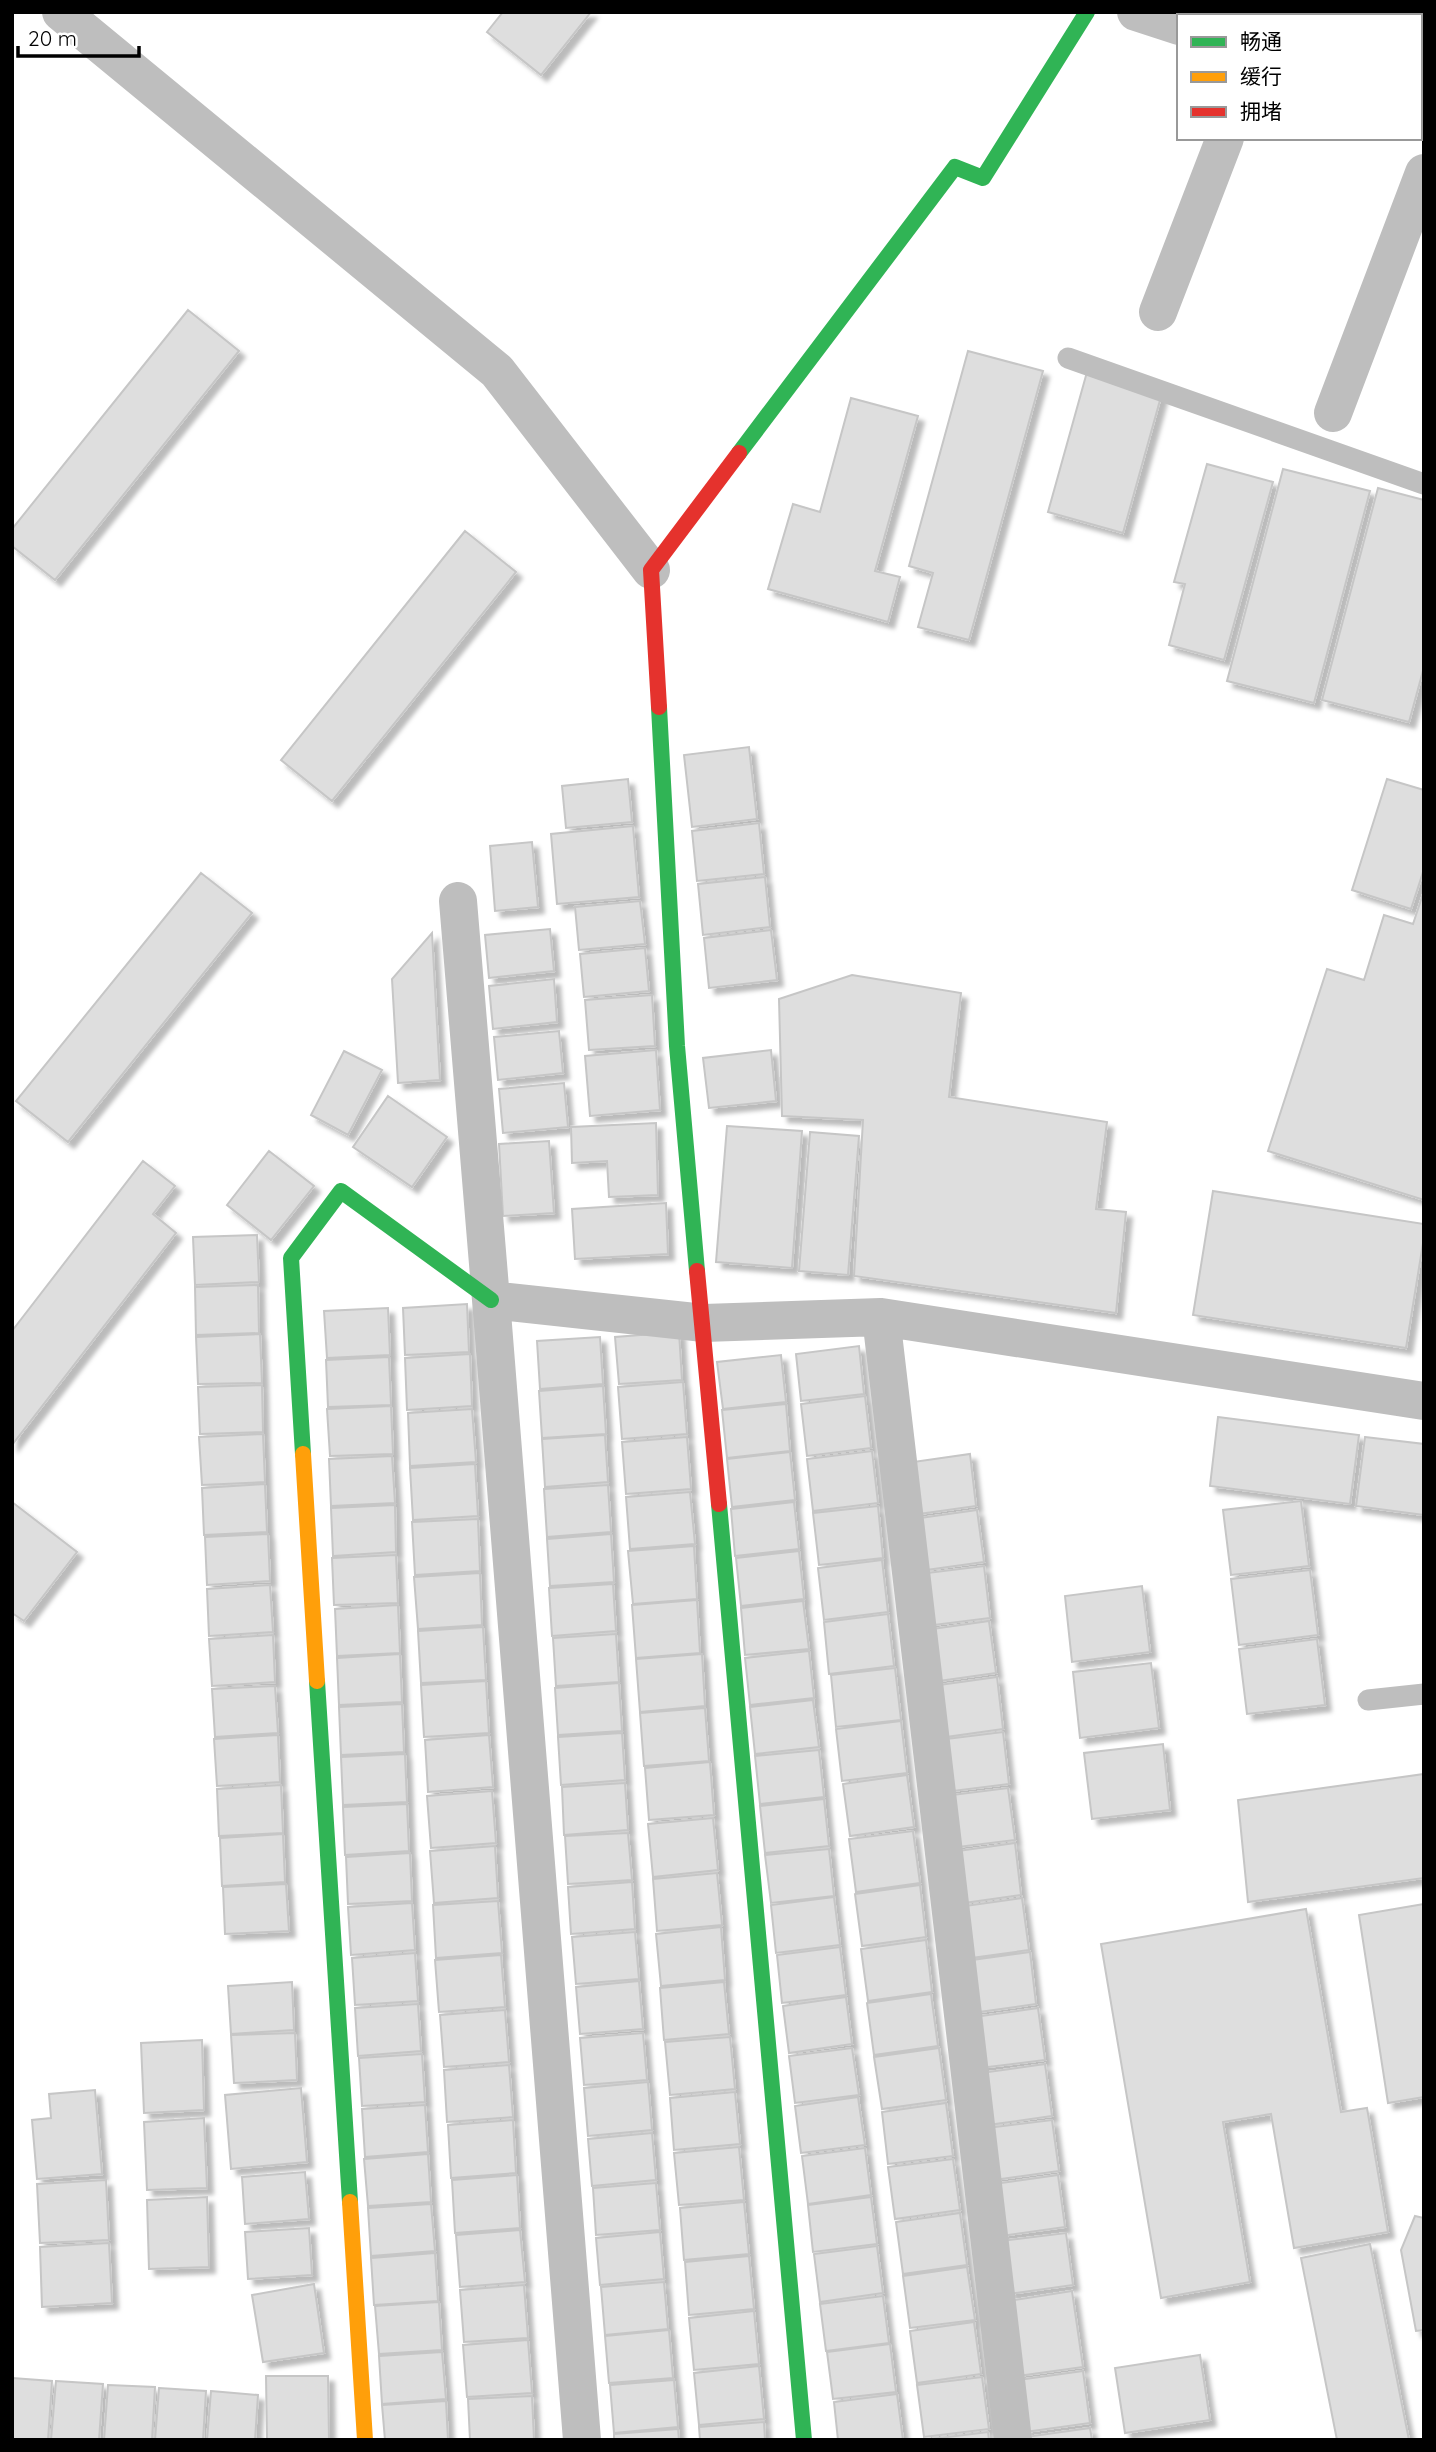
<svg xmlns="http://www.w3.org/2000/svg" width="1436" height="2452" font-family="Quicksand,'Noto Sans SC',sans-serif">
<style>
.building{fill:#dedede;stroke:#c6c6c6;stroke-width:2;filter:url(#shadow)}
.lines{fill:none;stroke-linecap:round;stroke-linejoin:round}
.lane{stroke:#bebebe;stroke-width:21}
.street{stroke:#bebebe;stroke-width:38}
.fast{stroke:#30b455;stroke-width:16}
.slow{stroke:#ff9f0a;stroke-width:16}
.jam{stroke:#e5322d;stroke-width:16}
</style>
<defs>
<filter id="shadow"><feDropShadow dx="6" dy="6" stdDeviation="2" flood-color="#0004"/></filter>
</defs>
<rect width="100%" height="100%" fill="#fff"/>
<path class="building" d="M503,12h88l-50,63 -54,-43z
M188,310l51,41 -184,229 -43,-34v-17z
M968,351l75,20 -74,269 -51,-13 15,-54 -24,-7z
M1087,372l75,21 -39,140 -75,-21z
M851,398l67,18 -43,155 25,6 -12,45 -120,-33 25,-85 27,8z
M1207,464l66,18 -49,178 -55,-15 16,-61 -11,-2z
M1283,469l87,22 -56,212 -87,-22z
M1378,488l46,12v167l-15,55 -87,-22z
M465,531l51,41 -184,229 -51,-41z
M749,747l8,72 -65,8 -8,-72z
M628,779l4,43 -66,6 -4,-42z
M1387,779l37,11v79l-13,40 -59,-19z
M759,823l5,51 -67,7 -5,-50z
M633,826l6,71 -82,7 -6,-70z
M532,842l6,65 -43,4 -5,-65z
M201,873l51,40 -184,229 -52,-41z
M765,877l5,50 -67,8 -5,-51z
M1424,891v309l-156,-49 59,-182 37,11 20,-65 29,9z
M640,901l5,43 -66,6 -4,-43z
M550,929l4,42 -65,7 -4,-43z
M771,930l6,50 -68,8 -5,-50z
M432,933l8,147 -42,3 -6,-104z
M645,948l4,43 -65,6 -4,-43z
M852,975l109,18 -12,104 158,25 -11,87 30,3 -10,101 -262,-37 9,-156 -81,-4 -3,-117z
M554,979l3,43 -64,7 -4,-43z
M652,995l3,51 -66,4 -4,-50z
M559,1031l4,42 -65,7 -4,-43z
M656,1050l4,60 -70,6 -5,-60z
M771,1050l5,51 -67,7 -6,-50z
M344,1051l38,19 -34,65 -37,-20z
M564,1083l4,44 -65,6 -4,-44z
M388,1096l59,41 -35,50 -59,-40z
M656,1123l2,72 -49,2 -2,-36 -35,2 -1,-36z
M727,1126l75,5 -10,137 -76,-6z
M810,1132l49,4 -11,139 -49,-4z
M549,1141l5,72 -51,3 -4,-72z
M269,1151l45,35 -43,54 -44,-35z
M143,1161l32,25 -22,28 23,19 -164,212v-114z
M1213,1191l211,33v13l-18,111 -213,-33z
M666,1203l2,51 -93,5 -3,-50z
M257,1235l2,47 -64,3 -2,-48z
M258,1285l1,48 -63,2 -1,-48z
M467,1304l2,48 -64,3 -2,-47z
M388,1308l2,47 -63,3 -3,-47z
M679,1332l3,48 -63,4 -4,-47z
M260,1334l2,49 -64,1 -2,-47z
M600,1337l3,47 -63,5 -3,-48z
M859,1346l5,48 -63,7 -5,-47z
M470,1354l2,52 -65,4 -2,-52z
M781,1355l5,47 -63,7 -6,-47z
M389,1357l2,48 -63,2 -2,-47z
M683,1382l4,52 -65,5 -4,-52z
M262,1385l1,47 -63,2 -2,-47z
M603,1386l3,48 -64,4 -3,-47z
M865,1396l6,52 -64,8 -6,-52z
M786,1404l4,47 -63,7 -5,-48z
M391,1406l2,48 -63,2 -3,-47z
M472,1409l4,53 -66,4 -2,-53z
M1218,1417l141,18 -9,69 -140,-18z
M263,1434l2,48 -63,3 -3,-48z
M605,1435l3,47 -63,5 -3,-48z
M687,1437l4,52 -65,5 -4,-52z
M1365,1437l59,7v71l-68,-9z
M872,1451l6,52 -65,8 -6,-52z
M790,1452l5,48 -63,7 -5,-48z
M970,1454l6,52 -64,9 -6,-52z
M392,1456l3,47 -64,3 -2,-47z
M475,1464l3,52 -65,4 -3,-52z
M265,1484l2,48 -63,3 -2,-47z
M608,1485l3,47 -64,5 -3,-48z
M690,1492l5,52 -65,5 -4,-52z
M1301,1501l8,65 -78,9 -8,-65z
M12,1502l65,50 -53,69 -12,-8z
M794,1502l5,47 -64,7 -4,-47z
M395,1505l1,47 -63,4 -2,-48z
M878,1506l5,52 -64,7 -6,-52z
M977,1510l7,52 -65,9 -6,-52z
M478,1519l2,52 -65,4 -3,-53z
M268,1534l2,47 -63,4 -2,-48z
M611,1534l3,48 -64,4 -3,-47z
M694,1546l3,53 -64,5 -5,-53z
M799,1551l5,48 -63,7 -5,-48z
M396,1555l2,48 -64,2 -2,-47z
M882,1560l6,52 -64,8 -6,-52z
M984,1566l6,52 -64,8 -7,-52z
M1310,1570l8,65 -79,10 -8,-66z
M480,1573l2,52 -64,4 -4,-52z
M613,1584l3,47 -64,5 -3,-48z
M270,1585l3,47 -64,4 -2,-47z
M1142,1586l8,66 -78,10 -7,-66z
M697,1600l3,53 -64,5 -4,-53z
M803,1601l6,48 -64,6 -4,-47z
M398,1605l2,48 -63,3 -2,-47z
M888,1614l6,52 -65,8 -5,-52z
M989,1621l7,52 -64,9 -7,-52z
M483,1627l3,53 -65,3 -3,-52z
M616,1634l3,48 -63,4 -3,-48z
M273,1635l2,47 -63,4 -3,-47z
M1317,1639l8,66 -78,9 -8,-65z
M809,1651l5,47 -64,7 -5,-47z
M400,1654l2,48 -63,3 -2,-47z
M702,1654l3,52 -65,6 -4,-53z
M1151,1663l8,65 -79,10 -7,-66z
M895,1668l6,52 -65,7 -5,-52z
M997,1677l6,52 -64,9 -7,-52z
M486,1681l3,52 -65,4 -3,-52z
M619,1683l3,48 -64,4 -3,-47z
M275,1686l3,47 -63,4 -3,-48z
M813,1700l6,47 -64,7 -5,-47z
M402,1704l2,48 -63,3 -2,-48z
M705,1708l4,53 -65,5 -4,-53z
M901,1721l6,52 -65,8 -6,-52z
M1003,1732l6,52 -64,8 -7,-52z
M622,1733l3,47 -64,5 -3,-48z
M278,1735l2,47 -63,4 -3,-47z
M489,1735l4,52 -65,5 -3,-52z
M1163,1744l7,66 -78,9 -8,-66z
M819,1750l5,47 -64,7 -5,-48z
M405,1754l2,48 -64,3 -2,-48z
M710,1762l4,53 -65,5 -4,-52z
M1424,1774v104l-176,24 -10,-102z
M907,1775l7,52 -64,9 -7,-52z
M625,1783l3,47 -64,5 -2,-48z
M281,1785l2,48 -64,3 -2,-47z
M1008,1788l7,52 -65,8 -6,-52z
M492,1791l4,52 -65,5 -4,-52z
M824,1799l5,47 -64,7 -5,-47z
M407,1804l2,47 -64,4 -2,-48z
M713,1818l5,52 -65,7 -5,-53z
M913,1831l7,52 -64,9 -7,-53z
M628,1833l4,47 -64,4 -3,-48z
M283,1834l2,48 -63,4 -2,-48z
M1015,1843l6,52 -64,9 -6,-52z
M495,1846l3,52 -64,5 -4,-52z
M829,1849l5,47 -63,7 -6,-48z
M410,1853l2,48 -64,3 -2,-47z
M717,1873l5,52 -65,6 -4,-52z
M632,1882l3,47 -64,5 -3,-47z
M286,1884l3,47 -64,3 -2,-47z
M920,1885l6,52 -64,9 -7,-52z
M834,1897l6,48 -64,8 -5,-48z
M1022,1898l7,52 -65,9 -6,-52z
M498,1901l4,52 -66,5 -3,-53z
M412,1903l3,47 -64,5 -3,-48z
M1424,1904v193l-36,6 -29,-188z
M1306,1909l35,203 26,-4 21,124 -94,16 -23,-134 -48,8 27,160 -89,16 -60,-354z
M721,1927l4,53 -64,6 -5,-52z
M635,1932l4,47 -63,5 -4,-47z
M926,1940l6,52 -64,9 -7,-52z
M840,1947l6,48 -64,8 -5,-48z
M1030,1952l6,52 -64,9 -7,-52z
M415,1953l3,48 -63,4 -3,-47z
M501,1955l4,52 -66,5 -4,-52z
M639,1981l4,48 -63,5 -4,-47z
M292,1982l2,48 -63,4 -3,-48z
M724,1982l5,52 -65,6 -4,-52z
M931,1994l7,52 -64,9 -7,-52z
M846,1997l6,47 -63,9 -6,-47z
M418,2004l3,47 -63,5 -3,-48z
M1038,2008l7,52 -65,8 -6,-51z
M505,2010l4,52 -65,5 -4,-52z
M295,2033l2,47 -63,3 -3,-48z
M643,2033l4,47 -63,5 -4,-47z
M730,2037l5,52 -65,6 -5,-53z
M202,2040l2,70 -60,3 -3,-70z
M852,2048l7,47 -64,8 -6,-47z
M939,2048l7,52 -64,9 -8,-52z
M422,2054l3,48 -63,4 -3,-48z
M1045,2064l7,52 -64,9 -7,-52z
M509,2065l4,52 -66,5 -3,-52z
M648,2082l4,48 -64,6 -4,-48z
M301,2088l6,74 -76,7 -6,-74z
M95,2090l7,84 -65,5 -5,-59 19,-2 -2,-24z
M735,2092l5,52 -66,6 -4,-52z
M858,2097l7,48 -64,8 -6,-47z
M946,2103l7,53 -65,8 -6,-52z
M425,2105l3,47 -63,5 -3,-48z
M204,2118l3,70 -60,2 -3,-68z
M513,2120l3,53 -65,5 -3,-53z
M1052,2120l7,51 -65,9 -7,-52z
M652,2133l4,47 -64,6 -4,-47z
M739,2147l5,53 -65,5 -5,-52z
M865,2148l6,47 -63,9 -6,-48z
M428,2154l3,48 -63,4 -4,-47z
M953,2159l7,51 -65,9 -7,-52z
M305,2172l4,47 -64,5 -3,-47z
M517,2175l3,53 -65,5 -3,-53z
M1058,2175l7,52 -64,9 -7,-52z
M106,2180l3,60 -69,3 -3,-59z
M656,2183l4,47 -64,5 -3,-47z
M207,2197l2,70 -60,2 -2,-69z
M871,2197l6,47 -64,8 -5,-47z
M744,2202l5,52 -65,6 -4,-52z
M431,2204l4,47 -64,5 -3,-48z
M960,2213l7,52 -64,9 -7,-52z
M1415,2216l9,2v112l-8,1 -15,-81z
M309,2228l3,47 -64,4 -3,-47z
M520,2230l5,52 -65,5 -4,-52z
M660,2232l4,47 -64,6 -4,-47z
M1066,2233l7,52 -64,9 -8,-53z
M109,2243l3,60 -70,4 -2,-60z
M1370,2244l39,196h-72l-36,-182z
M877,2246l6,47 -63,9 -6,-48z
M435,2253l3,48 -64,4 -3,-47z
M749,2256l5,53 -65,6 -4,-53z
M967,2267l8,53 -65,8 -7,-52z
M664,2282l4,47 -63,6 -4,-48z
M314,2284l10,69 -61,9 -11,-67z
M524,2285l4,53 -64,4 -4,-52z
M1072,2291l11,76 -65,9 -10,-75z
M883,2296l6,47 -63,8 -6,-47z
M439,2302l3,48 -63,4 -4,-48z
M754,2311l5,53 -65,6 -5,-52z
M974,2322l7,52 -64,9 -7,-52z
M669,2330l4,48 -64,5 -4,-47z
M528,2340l4,53 -65,4 -4,-52z
M890,2344l6,48 -63,7 -6,-47z
M442,2352l4,47 -64,5 -3,-48z
M1200,2355l10,65 -85,13 -10,-65z
M759,2366l5,53 -65,6 -5,-52z
M1083,2371l7,52 -65,9 -7,-52z
M266,2376h62l1,64h-62z
M982,2377l7,52 -65,8 -7,-52z
M12,2378l40,3 -4,59h-36z
M674,2380l4,47 -64,6 -4,-48z
M56,2381l47,3 -4,56h-48z
M108,2385l47,2 -3,53h-48z
M159,2388l47,3 -3,49h-48z
M211,2391l47,4 -3,45h-48z
M897,2394l6,46h-65l-4,-38z
M532,2396l2,44h-64l-2,-41z
M446,2401l2,39h-63l-3,-35z
M764,2422l1,18h-65l-1,-13z
M1090,2428l2,12h-66v-3z
M678,2429l1,11h-65v-6z
M988,2432l1,8h-65z"/>
<g class="lines">
<path class="lane" d="M1068,358l356,126
M1368,1700l56,-6"/>
<path class="street" d="M61,12l436,359 154,199
M1136,12l43,14
M1281,16l2,-4
M1420,118l4,1
M1158,312l67,-174
M1333,413l91,-240
M458,901l33,399
M881,1317l132,1123
M582,2440l-91,-1140 213,23 177,-6 543,84"/>
<path class="fast" d="M739,453l216,-286 28,11 104,-166
M659,707l18,339 20,225
M303,1454l-12,-196 50,-67 150,109
M719,1504l85,936
M317,1681l33,521"/>
<path class="slow" d="M303,1454l14,227
M350,2202l15,238"/>
<path class="jam" d="M659,707l-8,-137 88,-117
M697,1271l22,233"/>
</g>
<rect width="1436" height="2452" fill="none" stroke="#000000" stroke-width="28"/>
<rect x="1177" y="14" width="245" height="126" fill="#ffffff" stroke="#999999" stroke-width="2"/>
<rect x="1191" y="37" width="35" height="10" fill="#30b455" stroke="#999999" stroke-width="2"/>
<text x="1240" y="49" font-size="21" fill="#000000">畅通</text>
<rect x="1191" y="72" width="35" height="10" fill="#ff9f0a" stroke="#999999" stroke-width="2"/>
<text x="1240" y="84" font-size="21" fill="#000000">缓行</text>
<rect x="1191" y="107" width="35" height="10" fill="#e5322d" stroke="#999999" stroke-width="2"/>
<text x="1240" y="119" font-size="21" fill="#000000">拥堵</text>
<path d="M18 46v10h121v-10" fill="none" stroke="#000000" stroke-width="3.5"/>
<text x="28" y="46" font-size="21" fill="#000000" stroke="#ffffff" stroke-width="5" paint-order="stroke">20 m</text>
</svg>
